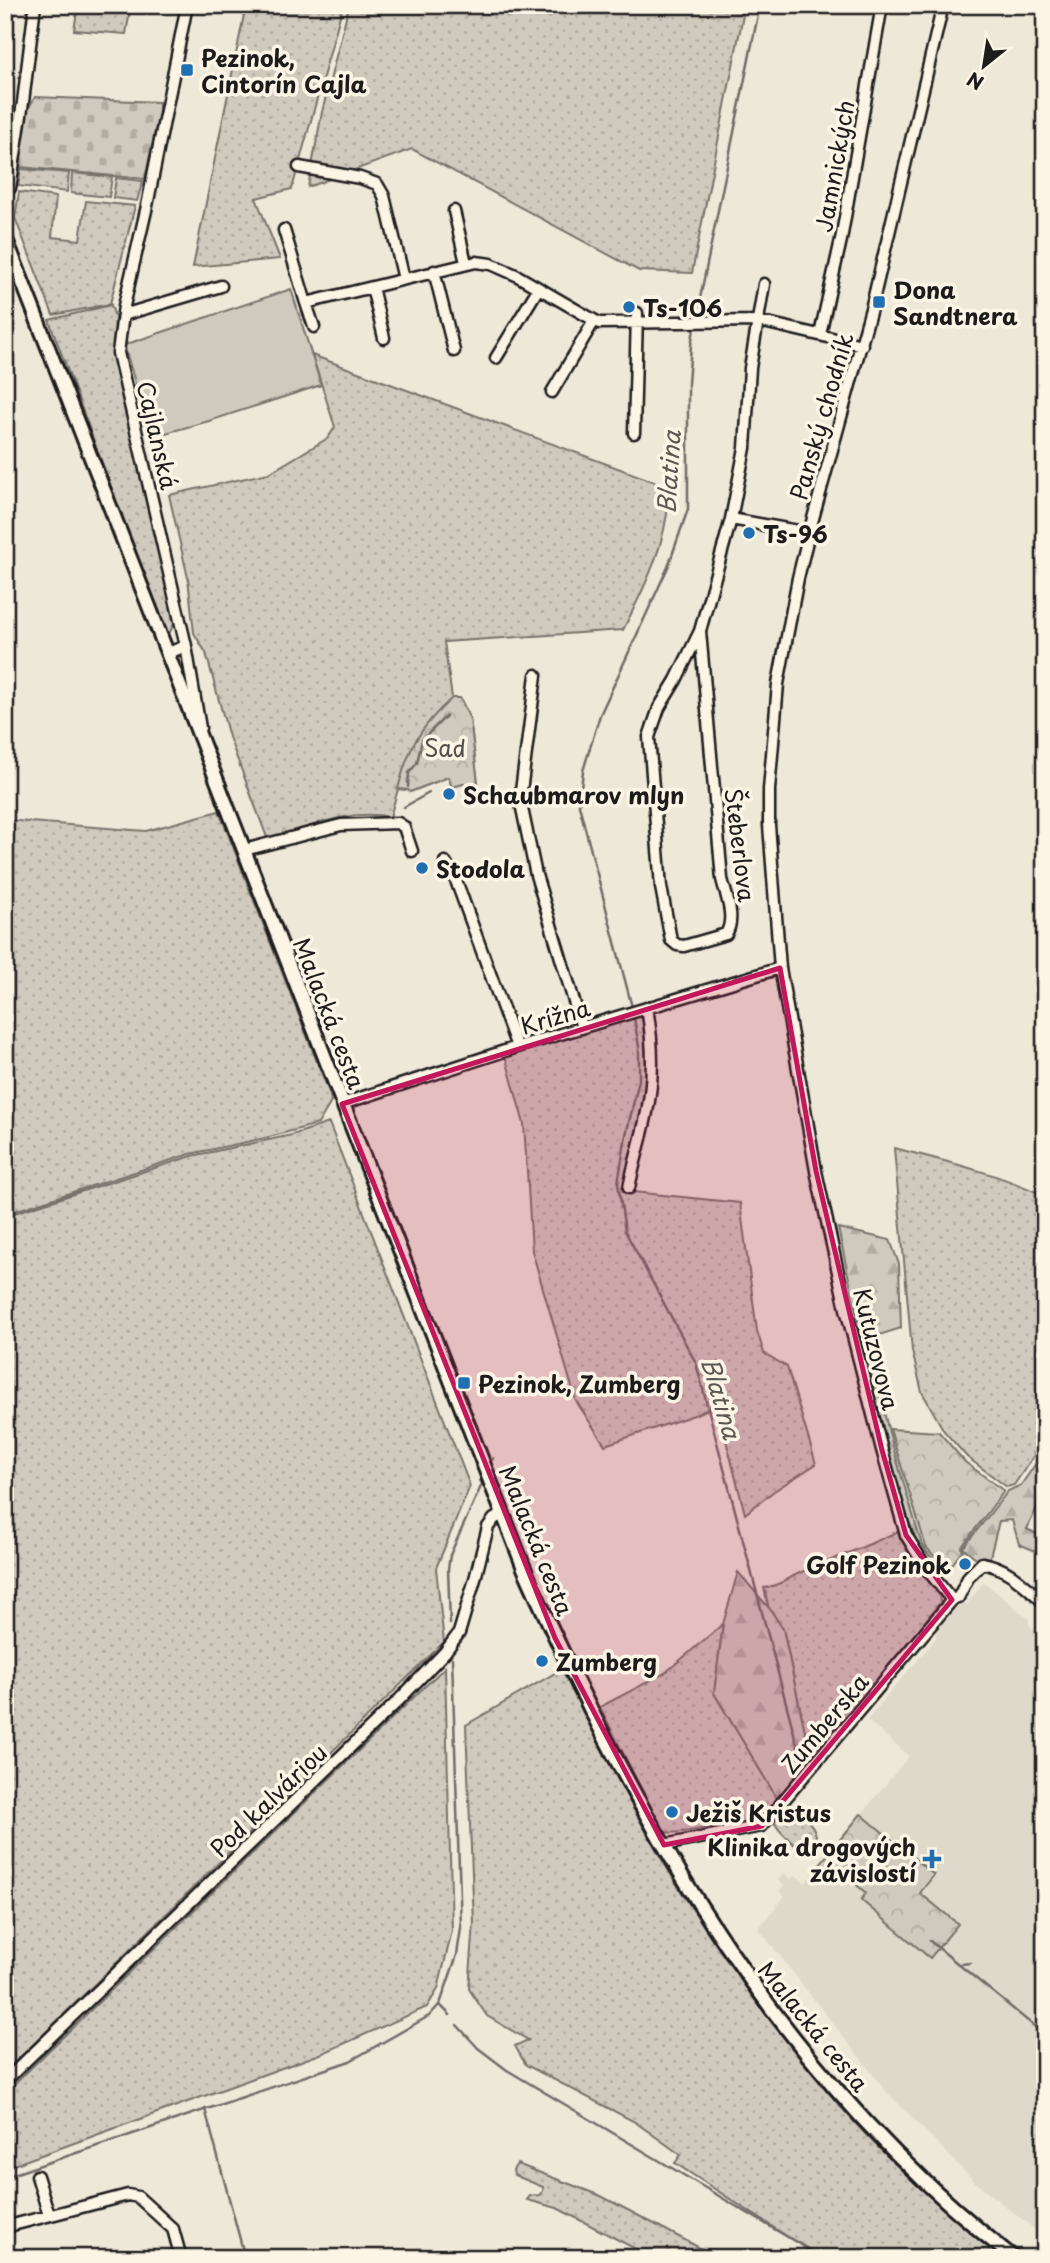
<svg xmlns="http://www.w3.org/2000/svg" width="1050" height="2263" font-family="'Playpen Sans',sans-serif">
<style>
.built{fill:#ded9cb}
.grass{fill:url(#grass-dots);stroke:#76736c;stroke-width:2}
.forest{fill:url(#forest-firs);stroke:#76736c;stroke-width:2}
.cemetery{fill:url(#cemetery-stones);stroke:#76736c;stroke-width:2}
.park{fill:url(#park-crowns);stroke:#76736c;stroke-width:2}
.pitch{fill:#cfcabd;stroke:#76736c;stroke-width:2}
.lines{fill:none;stroke-linecap:round;stroke-linejoin:round}
.stream{stroke:#6f6c67;stroke-width:2.5}
.minor-casing{stroke:#1c1c1c;stroke-width:15}
.major-casing{stroke:#1c1c1c;stroke-width:18}
.minor{stroke:#fcf5e5;stroke-width:10}
.major{stroke:#fcf5e5;stroke-width:12}
.marked{fill:#c2185b;fill-opacity:0.2;stroke:#c2185b;stroke-width:5;stroke-linejoin:round}
.poi-dot{fill:#1f6fb2;stroke:#fcf5e5;stroke-width:2.5}
.labels{text-anchor:middle;dominant-baseline:central;stroke-width:7;stroke-linejoin:round;paint-order:stroke}
.poi-label{font-size:23px;font-weight:bold;fill:#1c1c1c;stroke:#fcf5e5;text-anchor:start}
.street-label{font-size:23px;fill:#1c1c1c;stroke:#fcf5e5}
.park-label{font-size:23px;fill:#52504c;stroke:#fcf5e5}
.water-label{font-size:24px;font-style:italic;fill:#5b5854;stroke:#fcf5e5}
</style>
<defs>
<pattern id="grass-dots" width="8" height="8" patternUnits="userSpaceOnUse" patternTransform="scale(1.75)"><rect width="8" height="8" fill="#cfcabd"/><path d="M2 2h.1M6 6h.1" fill="none" stroke="#b1ada2" stroke-width="1.8" stroke-linecap="round"/></pattern>
<pattern id="forest-firs" width="22" height="20" patternUnits="userSpaceOnUse" patternTransform="scale(1.75)"><rect width="22" height="20" fill="#cfcabd"/><path d="M5 1l3.5 6h-7zM16 11l3.5 6h-7z" fill="#b1ada2"/></pattern>
<pattern id="cemetery-stones" width="16" height="16" patternUnits="userSpaceOnUse" patternTransform="scale(1.75)"><rect width="16" height="16" fill="#cfcabd"/><path d="M2 7V4a2 2 0 0 1 4 0v3zM10 15v-3a2 2 0 0 1 4 0v3z" fill="#b1ada2"/></pattern>
<pattern id="park-crowns" width="20" height="18" patternUnits="userSpaceOnUse" patternTransform="scale(1.75)"><rect width="20" height="18" fill="#cfcabd"/><path d="M2 6a3 3 0 1 1 6 0M12 15a3 3 0 1 1 6 0" fill="none" stroke="#b1ada2"/></pattern>
</defs>
<rect width="100%" height="100%" fill="#eee8d9"/>
<filter id="ink" filterUnits="userSpaceOnUse"><feTurbulence type="fractalNoise" baseFrequency=".0143" numOctaves="2"/><feDisplacementMap in="SourceGraphic" scale="14" xChannelSelector="R" yChannelSelector="G"/><feConvolveMatrix kernelMatrix="1 2 1 2 8 2 1 2 1" color-interpolation-filters="sRGB"/></filter>
<g filter="url(#ink)">
<path class="built" d="M984,1582l45,37v6l16,13v599l-67,-52 -92,-94 -128,-163 27,-32 -6,-5 5,-6 -6,-5 6,-7 7,6 4,-4 10,8 104,-127 -42,-36 69,-82 1,-10 18,-21 12,-3z"/>
<path class="grass" d="M78,5h53l-5,29 -52,-4z
M246,5h97l-51,184 -36,9 24,61 -87,8z
M349,5h396l-53,268 -53,-2 -227,-122 -104,38 14,-75z
M21,169l48,4 -2,19 -49,-6z
M72,173l40,4 -3,20 -38,-4z
M116,178l27,3 -6,20 -24,-3z
M19,192l37,5 -4,40 28,3 6,-39 49,5 -25,98 -57,11 -38,-97z
M111,305l4,12 -2,38 63,265 -6,12h-5l-116,-312z
M312,355l357,132c0,52 -23,98 -46,143l-179,12 8,56h8l10,21 8,64 -15,1 -11,3 -4,-10 -38,15 -2,-2 -10,-1 -8,28c-42,-9 -83,11 -122,23l-39,-103 -23,-84 -12,-20 -6,-55 -19,-83 100,-22 59,-35 7,-11z
M219,811l111,284 1,7 -13,22 -53,14 -75,16 -185,60v-394l141,11z
M647,1008l5,57 -23,123 5,4 106,11 17,128 7,22 23,14 29,97 -42,27 -29,23 -28,-109 -20,9 -92,31 -29,-44 -44,-150 -8,-127 -21,-76z
M329,1123l141,363 -34,82 8,74 -439,430v-856l187,-60 100,-21z
M894,1148c51,13 103,25 151,48v233l-8,22 -23,34 -7,2 -40,-30 -23,-26 -22,-39 -10,-41z
M901,1530l8,22 30,39 1,12 -129,157 -28,-131 -14,-20 -5,-21c18,-3 25,-11 40,-17 33,-13 65,-26 97,-41z
M723,1624l-9,69 64,107c-13,17 -38,27 -59,29 -6,0 -11,-1 -17,0 -14,2 -24,5 -39,3l-63,-125 65,-34z
M445,1667l7,264 -14,58 -11,18 -104,46 -318,115v-75z
M562,1669c41,80 80,163 129,238 49,76 104,149 164,216 45,50 99,92 150,135h-185l-145,-95 6,-8 -46,-33 -109,-57 -11,-19 13,-6 -41,-24 -18,-27 5,-66 -8,-198z
M788,1809c12,3 26,14 28,27l-7,10 -12,1c-10,-9 -41,-33 -9,-38z
M517,2164l84,32 118,62h-66l-96,-50 -30,-8 3,-4 10,-1 3,-4v-4l-29,-12 -1,-5z"/>
<path class="forest" d="M838,1228l52,12 9,24 2,64 -22,7 -9,11c11,67 32,131 51,196l5,9 19,22 -5,5 -19,-24 -24,-65 -30,-127z
M1045,1443v47l-18,39 18,9v17l-26,-11 -7,-24 -13,1 -10,40 -10,-1 -16,-12 45,-57 13,-6 18,-26z
M738,1572l32,37 13,20 28,131 -33,40 -64,-107 9,-69z"/>
<path class="cemetery" d="M35,97l124,5v9l-14,68 -125,-12 5,-53z"/>
<path class="park" d="M452,698h8l10,21 8,64 -15,1 -11,3 -4,-10 -38,15 -2,-2 -10,-1c10,-41 22,-62 54,-91z
M890,1429l49,3 26,30 39,29 -43,57 2,2 -16,21 -21,-24z
M861,1814l73,61 -14,18 38,31 -28,34 -69,-58 5,-7 -26,-22 -6,6 -15,-12z"/>
<path class="pitch" d="M291,289l30,96 -112,36 -58,16 -27,-92z"/>
<g class="lines">
<path class="stream" d="M696,318l64,-313
M408,787l1,-14 8,-10 5,-23 24,-24
M404,807l25,-14
M632,1007l-53,-202 4,-34 17,-56 68,-148 20,-58v-126l3,-38 4,-21
M634,1018l5,29v33l-13,55 -8,48 7,48 71,132 104,393
M492,1460l1,-2
M450,1624l-2,-55 2,-14 32,-71 -2,-4
M930,1941l115,94
M960,1964l11,-1
M440,2005l10,10
M457,2025l21,23 29,22 316,188
M205,2109l40,149
M5,2177l345,-116 79,-45 11,-12 17,-49 4,-27 -9,-270"/>
<defs>
<path id="minor" d="M187,5l-40,201 -23,100 -6,47 68,293 14,82
M943,5l-71,300 -63,228 -11,45 -20,106 -9,106v35l11,143 36,203 30,138 36,141 24,85 20,33 26,32
M299,167l61,11 17,6 7,12 20,83
M5,190l5,-2 13,-86 12,-97
M454,211l12,52
M284,230l22,73 170,-41 15,2 25,11 83,48 160,-2 103,24
M434,271l20,80
M372,287l12,51
M306,303l8,24
M123,315l98,-29
M820,334l21,-94 41,-235
M496,358l42,-69
M552,392l42,-71
M634,433l3,-120
M731,519l78,14
M700,631l-24,49 -17,28 -10,29 12,150 10,53 6,5 7,1 42,-12c10,-16 0,-38 -4,-55l-22,-248 31,-112 14,-71 5,-80 14,-84
M168,653l18,-7
M536,675l-16,124 16,76 46,153
M244,850l97,-25 57,-2 6,4 8,24
M445,862l9,13 63,172
M342,1104l175,-57 263,-79
M629,1188c5,-26 13,-50 18,-76 7,-34 6,-70 0,-104
M664,1845l98,-19 190,-226 6,-2 11,-22 13,-13c26,4 43,23 63,40
M5,2081l393,-380 47,-49 14,-19 16,-54 13,-52 6,-8 9,-5
M37,2176l12,39
M5,2227l123,-32 10,2 35,32 8,29"/>
<path id="major" d="M5,237l519,1331c117,264 258,510 490,690"/>
</defs>
<use href="#minor" class="minor-casing"/>
<use href="#major" class="major-casing"/>
<use href="#minor" class="minor"/>
<use href="#major" class="major"/>
</g>
</g>
<path class="marked" d="M780,968l36,203 66,279 24,85 46,65 -190,226 -98,19 -109,-207 -213,-534z"/>
<g class="poi-dot">
<rect x="180" y="63" width="14" height="14" rx="3.5"/>
<rect x="872" y="295" width="14" height="14" rx="3.5"/>
<circle cx="629" cy="307" r="7"/>
<circle cx="749" cy="533" r="7"/>
<circle cx="449" cy="794" r="7"/>
<circle cx="422" cy="868" r="7"/>
<rect x="457" y="1376" width="14" height="14" rx="3.5"/>
<circle cx="965" cy="1564" r="7"/>
<circle cx="542" cy="1661" r="7"/>
<circle cx="672" cy="1812" r="7"/>
<path d="M928.5 1848.5h7v7h7v7h-7v7h-7v-7h-7v-7h7z"/>
</g>
<g class="labels">
<g class="poi-label">
<text x="201" y="57">Pezinok,<tspan x="201" dy="26">Cintorín Cajla</tspan></text>
<text x="893" y="289">Dona<tspan x="893" dy="26">Sandtnera</tspan></text>
<text x="643" y="307">Ts-106</text>
<text x="763" y="533">Ts-96</text>
<text x="463" y="794">Schaubmarov mlyn</text>
<text x="436" y="868">Stodola</text>
<text x="478" y="1383">Pezinok, Zumberg</text>
<text x="951" y="1564" text-anchor="end">Golf Pezinok</text>
<text x="556" y="1661">Zumberg</text>
<text x="686" y="1812">Ježiš Kristus</text>
<text x="916" y="1846" text-anchor="end">Klinika drogových<tspan x="916" dy="26">závislostí</tspan></text>
</g>
<g class="street-label">
<text transform="translate(834 166) rotate(-80)">Jamnických</text>
<text transform="translate(821 416) rotate(-74)">Panský chodník</text>
<text transform="translate(158 435) rotate(77)">Cajlanská</text>
<text transform="translate(741 845) rotate(83)">Šteberlova</text>
<text transform="translate(330 1013) rotate(69)">Malacká cesta</text>
<text transform="translate(555 1016) rotate(-16)">Krížna</text>
<text transform="translate(877 1349) rotate(76)">Kutuzovova</text>
<text transform="translate(537 1540) rotate(68)">Malacká cesta</text>
<text transform="translate(824 1723) rotate(-50)">Zumberska</text>
<text transform="translate(268 1800) rotate(-44)">Pod kalváriou</text>
<text transform="translate(814 2026) rotate(51)">Malacká cesta</text>
</g>
<g class="park-label">
<text x="445" y="747">Sad</text>
</g>
<g class="water-label">
<text transform="translate(668 472) rotate(-86)">Blatina</text>
<text transform="translate(722 1398) rotate(74)">Blatina</text>
</g>
</g>
<rect width="1050" height="2263" fill="none" stroke="#fcf5e5" stroke-width="28"/>
<rect x="14" y="14" width="1022" height="2235" fill="none" stroke="#1c1c1c" stroke-width="2.5" filter="url(#ink)"/>
<g transform="translate(984 66) rotate(210)" stroke="#fcf5e5" stroke-width="5" paint-order="stroke">
<path d="M0-5L12 26L0 18L-12 26Z" fill="#1c1c1c"/>
<text y="-10" font-size="19" font-weight="bold" text-anchor="middle" fill="#1c1c1c">N</text>
</g>
</svg>
